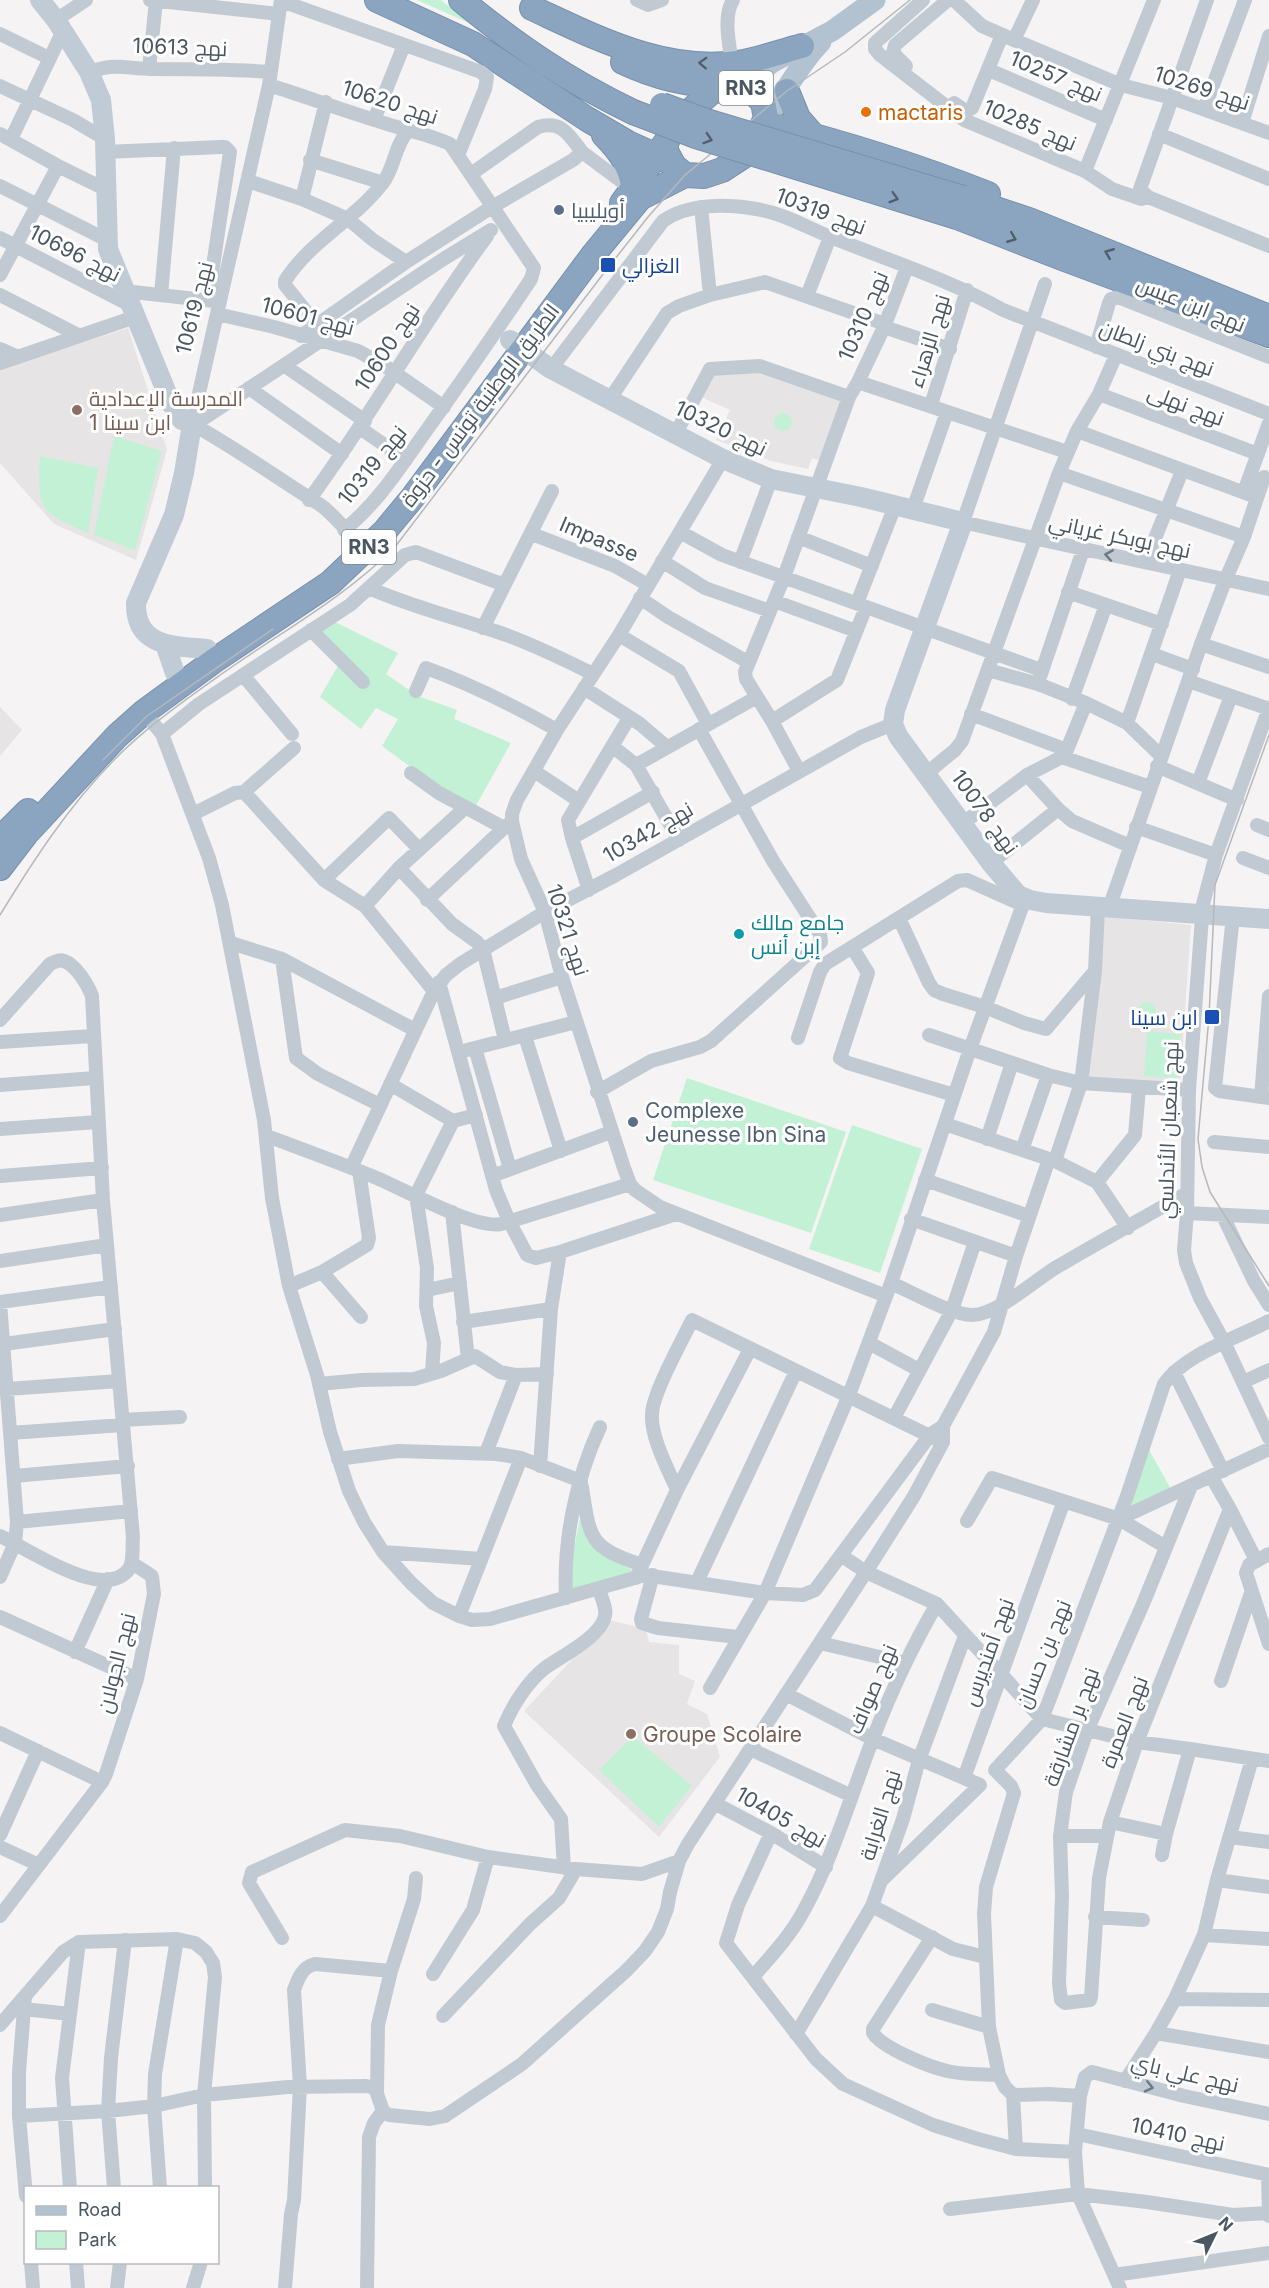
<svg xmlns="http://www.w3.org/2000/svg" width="1269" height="2288" font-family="Inter,Cairo,sans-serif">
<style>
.education{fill:#e6e4e5}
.green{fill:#c3f1d5}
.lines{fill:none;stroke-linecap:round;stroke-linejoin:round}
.highway-casing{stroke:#7690ad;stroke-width:26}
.street{stroke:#c1cad2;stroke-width:14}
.secondary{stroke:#c1cbd6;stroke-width:20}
.primary{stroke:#b3c2d1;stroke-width:21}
.highway{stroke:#8ba5c1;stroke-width:24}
.tram{stroke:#b5b8bd;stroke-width:1.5}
.highway-bridge-casing{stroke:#7690ad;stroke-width:26;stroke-linecap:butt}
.highway-bridge{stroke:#8ba5c1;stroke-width:24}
.oneway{stroke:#505e6b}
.oneway2{stroke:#6e7983}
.food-dot{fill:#e8710a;stroke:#fff;stroke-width:2}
.service-dot{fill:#5c6f8a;stroke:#fff;stroke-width:2}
.transit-dot{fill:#1a4fb4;stroke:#fff;stroke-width:2}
.education-dot{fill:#8d6e63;stroke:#fff;stroke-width:2}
.culture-dot{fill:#0f9aa8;stroke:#fff;stroke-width:2}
.labels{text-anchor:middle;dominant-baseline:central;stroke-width:6;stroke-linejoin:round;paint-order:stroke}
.shield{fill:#fff;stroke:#808990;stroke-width:1.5}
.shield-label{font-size:20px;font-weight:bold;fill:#4a5661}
.street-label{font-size:21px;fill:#4a5661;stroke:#fff}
.food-label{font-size:21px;fill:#c56008;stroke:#fff;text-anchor:start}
.service-label{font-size:21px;fill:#4e5e75;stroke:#fff;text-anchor:start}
.transit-label{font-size:21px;fill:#164399;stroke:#fff;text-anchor:start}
.education-label{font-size:21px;fill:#785e54;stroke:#fff;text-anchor:start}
.culture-label{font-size:21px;fill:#0d838f;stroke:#fff;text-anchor:start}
</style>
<rect width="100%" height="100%" fill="#f5f3f3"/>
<path class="education" d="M128,328l39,122 -31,110 -82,-36 -54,-61v-94z
M759,369l84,30 -24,61 -7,-2 -4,11 -37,-8 -55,-21 14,-30 -29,-13 11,-24z
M0,707l22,23 -22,26z
M1099,916l92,9 -11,159 -92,-5z
M609,1620l37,9 3,13 30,3v29l16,7 -8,23 20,10 13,43 -61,80 -135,-126z"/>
<path class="green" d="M417,0h24l26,21v1z
M774 422a9 9 0 1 1 18 0a9 9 0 1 1-18 0Z
M114,436l48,15 -27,99 -41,-15z
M40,456l58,12 -10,65c-51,-23 -50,-22 -48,-77z
M335,622l63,31 -12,21 32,22 39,14 -3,9 57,24 -37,66 -33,-20 -59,-43 16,-27 -22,-11 -15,21 -41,-32 19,-33 -29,-27z
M1138 1011a9 9 0 1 1 18 0a9 9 0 1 1-18 0Z
M1147,1031l33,3 -3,44 -33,-2z
M687,1078l159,54 -35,101 -158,-53z
M852,1125l70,24 -42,124 -71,-24z
M1149,1450l23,41 -43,20z
M580,1518l7,22 15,12 30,18 -2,2 -29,10 -29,7 -1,-25z
M633,1736l59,50 -33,41 -60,-57z"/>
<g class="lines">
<defs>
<path id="highway" d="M377,0l96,44 114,75 41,24 42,19
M461,0c57,47 106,80 172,112
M532,8c67,31 135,67 212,54 19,-4 39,-11 58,-16
M623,62c34,16 66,24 102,23
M787,91l11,27 14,16
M765,123c76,19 150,42 223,71
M604,135c15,15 29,33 29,55
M963,198l66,22 240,97
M622,203l44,-61
M957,217l105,41 207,77
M0,835l9,-5 19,-19
M0,868l26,-34 91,-98 27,-24 71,-52 115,-77 54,-51 29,-35 180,-242 47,-57 45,-23 19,1 18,-6 20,-13 12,-14 12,-25 -3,-16 -14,-13 -21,-4 -12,5 -7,4 -29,26 -14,22v9l8,15 11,9"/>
</defs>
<use href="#highway" class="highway-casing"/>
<path class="street" d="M150,0l129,14
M281,0l-12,85 -77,339c44,24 85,54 127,80 14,9 24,25 38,35
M637,0l11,5 14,-5
M923,0l-48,43v6l5,6 84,65 121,51 27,18 29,10 7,-2
M954,0l28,26 32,14 107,45 51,13 97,35
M1207,0l-67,189 8,8 121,49
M281,1l200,71 6,5 -2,12 -27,66
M56,20l30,-20
M0,34l49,24
M1014,40l19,-40
M732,62c-3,-18 -9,-46 1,-62
M906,66l-13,-13 2,-8 53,-45
M149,69l7,-68
M989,70l117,50
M89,72c30,-10 36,-3 64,-3 39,0 78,0 117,3
M269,85c35,11 70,24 106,35 24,9 51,13 75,24l84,124 -3,11c-34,51 -69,102 -105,152 -25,35 -48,72 -82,99
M0,86l73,34 32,19
M954,103l12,8 6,-3 30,-73
M1204,109l41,-109
M374,120l30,-75
M1242,123l27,-87
M0,134l58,32 49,24
M1159,134l110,45
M11,139l52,-108
M105,152l116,-5h4l5,5 -22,148
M310,160l73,23
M1085,171l69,-171
M471,174l67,-47c24,-7 31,8 44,25
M248,181l54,18 46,20 25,21 33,22
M0,186l107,54
M302,199l24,-97
M0,238l130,67
M0,275l58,-109
M1045,284l-82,238c102,24 204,44 306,67
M124,291l90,10
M0,295l80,41
M161,295l13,-147
M710,295l55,-13 120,42
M807,296l23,-59
M217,314l57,13 84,24 24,13 62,43
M317,325l-32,-40v-4c24,-39 69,-61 97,-97 13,-16 12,-38 26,-53
M884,327l66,22
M301,336l105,-74 86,-55 81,-47 9,-8 51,38
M1096,347l13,-44 2,-4 7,-2 151,60
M0,349l18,8
M0,363l135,-46
M285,366l80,55
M551,369l112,-148c25,-18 64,-17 93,-12 27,4 52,19 77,29 58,23 116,42 170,72l266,104
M858,382l26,-55 23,-60
M249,388l93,66
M1099,394l159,60
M610,399l57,-86 12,-7 31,-11 -9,-88
M931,405l36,-115
M194,425l251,-167 46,-28
M360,428l46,32
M1077,431l179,66
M676,433l34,-64 50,-3 89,31
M723,459l-104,176 -62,95 -40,70 -5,14v7l9,38 24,53 17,65 62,191 6,16 5,6 25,17 226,89
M1059,473l185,64
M1244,492l25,-69
M309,500c63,-86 115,-179 178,-264
M913,509l34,-97
M680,532l42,23 319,115
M532,534l83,32 33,19
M798,537l74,29
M662,561l43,27 65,23
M1146,561l36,-90
M740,562l31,-83
M369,588c45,20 93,31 140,48 29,11 56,24 84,38
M1068,592l94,32
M640,598l28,19 80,45
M774,601l82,30
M857,603l38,-97
M483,628l23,-46
M311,630l52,52
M619,635l60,36 29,53
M1201,644l68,23
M1152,654l41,15
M988,670l50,14 48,19 41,20 34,33
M243,675l49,59
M1040,677l43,-127
M1188,681l81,28
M584,688l56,36 27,23
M416,691l10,-23c47,17 87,37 131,62
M1072,699l34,-94
M1269,708l-53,147 -13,49 -14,186 -2,123 -3,37 2,13 14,35 24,44 45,96
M144,712l18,22 47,124 13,47 42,215 8,78 17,88 28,89 13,57 19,59 15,31 19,30 28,31 22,20 26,13 13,4 18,-1 155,-44 120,18 38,2 12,-5 115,-155 13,-9 51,-94 22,-76 33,-97
M971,714l96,36
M772,721l65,-41 29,-73
M1127,723l53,-153
M162,734l37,-30 151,-99 55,-50 11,-3 83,31 7,-1 46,-91
M612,746l24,19 43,75
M1062,757l88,30
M636,765l121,-68
M1157,766l80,34
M534,771l45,30
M799,771l-27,-50 -26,-42 -1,-7 39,-95 65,-180 9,-15 209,70
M411,773l28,20 65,35 8,-7
M927,773l28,-23 7,-9 97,-268 18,-42 22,-37 17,-39
M1027,775l31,34 14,12 58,25
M1198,783l33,-87
M244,792l50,-44
M193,814l42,-21 9,-1 80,88 41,26 69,85
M962,824l65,-49 35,-18 4,-5 20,-49
M1257,825l12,5
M1136,827l80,28
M572,838l81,-46
M1243,858l26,10
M991,863l67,-54
M399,868l53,56 25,18 6,7 22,91
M324,880l65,-62 30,31
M589,890l-17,-52 -4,-18 61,-102
M427,900l77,-72
M365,906l34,-38 67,-61
M1109,908l92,-264 24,-63 19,-44 20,-60
M1233,916l-18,172 4,3 50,7
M899,918l30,65 5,7 9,4 42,13 39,16 22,6 49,-58
M231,943l51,16 133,71
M852,947l16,26 -28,85 8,5 106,32
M282,959l14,99 22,16 62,31
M439,982l57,208 13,31 18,34 9,3 24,-6 116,-38
M495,998l67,-21
M0,1020l50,-56c5,-2 9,-5 14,-3 12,4 24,24 28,35l11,204 30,337c-1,10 1,24 -4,32 -25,34 -102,-21 -129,-33
M929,1035l119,40 33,8 108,7
M525,1036l36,115
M798,1038l22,-66 5,-8 133,-83 9,-1 56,25
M0,1042l93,-6
M475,1048l35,121
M467,1050l109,-28
M390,1084l63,37
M0,1085l95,-7
M597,1092l54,-31 49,-14 11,-6 110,-99 -1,-8 -47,-73 -74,-132
M1261,1097l8,-101
M945,1124l110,37 42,21
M0,1129l98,-7
M267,1136c35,13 70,26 105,40 30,12 101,53 129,48l129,-40
M987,1139l25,-76
M1214,1142l55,5
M1022,1150l26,-75
M1055,1161l26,-78 14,-112 3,-64
M351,1168l83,-177 12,-16 14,-11 85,-52 71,-37 245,-138 32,-13
M0,1176l102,-8
M492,1176l119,-44
M925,1180l104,36
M452,1212l16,147
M1187,1213l82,4
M0,1215l103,-15
M1223,1216l31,65 15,24
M911,1219l105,37
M1128,1228l-31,-46 38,-47 4,-47
M0,1261l107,-16
M322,1272l39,45
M891,1283c20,9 62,32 81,32 25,0 62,-34 83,-47 44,-26 88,-50 132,-75
M289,1286l33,-14 45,-27 2,-7 -10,-67
M427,1290l33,-7
M0,1302l111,-15
M0,1303l17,219 -2,21 -15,34
M463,1322l88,-13
M869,1343l50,27
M4,1344l111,-15
M1174,1372l49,99
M432,1373l2,-30 -8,-37 1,-38 -11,-73 37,-74 23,-6
M1243,1382l26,-12
M319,1384l42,-4 53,-1 27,-8 34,-15 25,16 16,3 31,-1
M7,1389l112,-8
M894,1418l58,-108 23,-68
M122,1420l58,-3
M10,1433l113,-8
M486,1453l30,-78
M338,1459l60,-8 99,3 24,4 60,23
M540,1466l11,-157 9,-57
M14,1476l114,-10
M1191,1486l-48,118 -56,127 -21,61 -6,44 2,60 -3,87 2,17 4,3 25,-3 1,-3 8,-119 11,-56 27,-80 93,-233 -19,-33
M582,1487c8,53 7,60 60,78
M677,1490c-9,-21 -26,-52 -25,-75 0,-21 30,-74 40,-95l244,119
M1230,1509l26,51
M1119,1519l150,-70
M967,1521l25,-43 127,41 47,28
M17,1522l114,-11
M383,1552l98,7
M1269,1554l-20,11 -3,8 23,71
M842,1556l24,16 71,32 105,115 95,23 53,7 -24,85
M653,1575l-12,44 1,4 16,5 80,9
M636,1578l41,-88 73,-141
M697,1582l99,-211
M566,1598c-3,-58 10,-119 34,-171
M459,1616l62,-158
M0,1617l137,62
M820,1643l85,20
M75,1652l33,-73
M1221,1681l30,-88
M710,1688l55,-95 84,-198 42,-112 79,-234 55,-150
M786,1694l87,45 91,39
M0,1733l102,49
M750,1749l102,47
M1190,1749l79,12
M716,1804l55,29 55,34
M1110,1822l56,12 -4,21
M771,1833l-33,72 -12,38 90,116 27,25 90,41 45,14 38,10 59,3
M0,1835l38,-84
M1060,1836h47
M1230,1837l39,5
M0,1847l39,18
M564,1868l-3,-49 -24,-34 -33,-59c8,-20 24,-45 41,-58 15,-11 56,-31 60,-52 2,-8 -4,-19 -6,-27
M882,1880l98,-95 -16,-7 100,-277
M1217,1880l52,7
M872,1906l81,43 32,8
M0,1916l102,-134 4,-8 31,-95 17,-85 -2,-18 -20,-13
M1095,1917l48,3
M1204,1935l65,4
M932,1937l-59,92v4c9,15 57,34 74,38 17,4 35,3 52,4
M282,1938l-33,-55 3,-11 93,-42 55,6 88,21 88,12 66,5 37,-13
M433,1974l40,-64 15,-53
M753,1977c18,-21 37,-41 50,-65 30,-54 47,-114 69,-171 18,-47 39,-93 65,-137
M25,1996l-6,76v44l7,80
M1175,1999l94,1
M24,2009l46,5
M932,2010l57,17
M443,2016l87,-92 29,-26 17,-29
M0,2025l63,-73 16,-10 98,-3 18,4 11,9 7,11 2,14 -11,118 1,93
M1156,2033l113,19
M796,2034l76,-128 31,-87 16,-59 46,-124
M1125,2081l31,-48 19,-34 29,-64 13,-55 35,-121
M377,2091l1,-66 13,-54 23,-72 2,-21
M1013,2095l36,-1 31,2
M19,2116l89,-5 46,-5 50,-11 84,-8 78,-1 9,2 8,23 6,4 41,4 15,-3 77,-52 105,-94 18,-19 13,-19 9,-23 3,-17 9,-31 9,-17 178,-272 48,-76 29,-54v-16
M1077,2134l192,41
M1016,2149l-3,-54 -8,-8 -6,-12 -10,-48 -5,-113 2,-27 28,-94 -3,-7 -16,-16 47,-51 85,-223 37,-112c21,-30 73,-46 105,-63
M1268,2175l1,41
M70,2188l-8,-110 17,-136
M114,2188l-6,-77 3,-53 14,-118
M160,2188l-6,-82 1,-32 22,-135
M950,2209l128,-15 69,8 86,13 35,-2
M31,2262l2,26
M76,2262l2,26
M1114,2275l155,-22
M117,2288l3,-26
M193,2288l8,-26
M285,2288l6,-74 3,-14 6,-114 -6,-96c4,-11 8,-23 21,-26l76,7
M367,2288l2,-151 5,-14 9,-12
M1120,2288l-42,-94 -3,-42 5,-56 5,-19 7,-5 92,24 85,18"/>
<path class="secondary" d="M40,0l16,20 33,52 12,28 4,39 3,110 63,154 11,17 10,4 -8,49 -10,42 -38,88c-1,44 38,43 71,46
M510,340l41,29 172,90 48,20 90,18 102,25 -68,188 -2,14 5,12 93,127 27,32 12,5 16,3 223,16
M165,644l10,29"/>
<path class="primary" d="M740,86l33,-24 59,-31 43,-31
M766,118c20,-25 32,-53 55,-76"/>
<use href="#highway" class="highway"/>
<path class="tram" d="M1269,735l-54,150 -6,132 -11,122 4,28 8,25 59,94
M103,760l44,-44 126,-87
M0,915c33,-54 68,-108 113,-154 32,-33 72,-61 110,-88 58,-41 121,-75 172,-126l212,-278 41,-52 37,-42 102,-84 58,-39 65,-52"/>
<defs>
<path id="highway-bridge" d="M662,105l44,16 257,77
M633,112l63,24 261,81"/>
</defs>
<use href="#highway-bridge" class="highway-bridge-casing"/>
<use href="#highway-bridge" class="highway-bridge"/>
</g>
<defs><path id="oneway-chevron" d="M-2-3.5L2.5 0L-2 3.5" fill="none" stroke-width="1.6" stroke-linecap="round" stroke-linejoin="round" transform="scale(1.5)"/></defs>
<g class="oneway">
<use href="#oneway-chevron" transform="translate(703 63) rotate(-178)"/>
<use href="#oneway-chevron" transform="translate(708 139) rotate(18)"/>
<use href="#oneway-chevron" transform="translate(894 198) rotate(17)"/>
<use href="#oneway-chevron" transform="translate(1012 238) rotate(22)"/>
<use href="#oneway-chevron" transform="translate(1109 253) rotate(-158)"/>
</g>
<g class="oneway2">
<use href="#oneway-chevron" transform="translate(1109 555) rotate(-170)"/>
<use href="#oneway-chevron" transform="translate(1149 2087) rotate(13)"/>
</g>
<circle class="food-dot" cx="866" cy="112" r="6"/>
<g class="service-dot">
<circle cx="559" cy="210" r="6"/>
<circle cx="633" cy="1122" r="6"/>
</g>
<g class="transit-dot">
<rect x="600" y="257" width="16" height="16" rx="3"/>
<rect x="1204" y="1009" width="16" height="16" rx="3"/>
</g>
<g class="education-dot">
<circle cx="77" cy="410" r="6"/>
<circle cx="631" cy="1734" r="6"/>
</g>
<circle class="culture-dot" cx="739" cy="934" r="6"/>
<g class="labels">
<g class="shield">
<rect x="719" y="71" width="54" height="34" rx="4.5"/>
<rect x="342" y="530" width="54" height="34" rx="4.5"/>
</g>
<g class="shield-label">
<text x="746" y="88">RN3</text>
<text x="369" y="547">RN3</text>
</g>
<g class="street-label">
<text transform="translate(180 47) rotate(2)">نهج 10613</text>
<text transform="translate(1056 76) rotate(23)">نهج 10257</text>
<text transform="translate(1202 88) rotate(18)">نهج 10269</text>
<text transform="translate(390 102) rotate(18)">نهج 10620</text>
<text transform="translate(1030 125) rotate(23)">نهج 10285</text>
<text transform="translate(821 211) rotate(21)">نهج 10319</text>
<text transform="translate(75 253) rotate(27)">نهج 10696</text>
<text transform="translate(1191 304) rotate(22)">نهج ابن عيس</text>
<text transform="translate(194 308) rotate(-76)">نهج 10619</text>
<text transform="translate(308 316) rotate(15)">نهج 10601</text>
<text transform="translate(863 316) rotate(-67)">نهج 10310</text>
<text transform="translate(929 341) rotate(-73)">نهج الزهراء</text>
<text transform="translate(387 347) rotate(-57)">نهج 10600</text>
<text transform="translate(1157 348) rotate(21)">نهج بني زلطان</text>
<text transform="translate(480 405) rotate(-53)">الطريق الوطنية تونس - حزوة</text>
<text transform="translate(1186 405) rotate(21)">نهج نهلى</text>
<text transform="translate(721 428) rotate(26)">نهج 10320</text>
<text transform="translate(372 465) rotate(-51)">نهج 10319</text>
<text transform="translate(1120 536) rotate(12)">نهج بوبكر غرياني</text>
<text transform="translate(599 539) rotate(23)">Impasse</text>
<text transform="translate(985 812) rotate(54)">نهج 10078</text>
<text transform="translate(648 832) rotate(-30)">نهج 10342</text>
<text transform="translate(568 930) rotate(72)">نهج 10321</text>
<text transform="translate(1168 1130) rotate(-88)">نهج شعبان الأندلسي</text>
<text transform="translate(988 1652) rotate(-70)">نهج أمنديرس</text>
<text transform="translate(1043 1654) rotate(-68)">نهج بن حسان</text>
<text transform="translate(116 1663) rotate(-76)">نهج الجولان</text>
<text transform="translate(872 1689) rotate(-67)">نهج صواف</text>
<text transform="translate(1124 1722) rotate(-69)">نهج العمرة</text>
<text transform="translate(1071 1727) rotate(-70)">نهج بر مشارقة</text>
<text transform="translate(880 1815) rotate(-73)">نهج الغرابة</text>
<text transform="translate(781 1817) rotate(30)">نهج 10405</text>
<text transform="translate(1185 2073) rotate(13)">نهج علي باي</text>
<text transform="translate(1178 2134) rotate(12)">نهج 10410</text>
</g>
<g class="food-label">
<text x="878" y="112">mactaris</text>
</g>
<g class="service-label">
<text x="571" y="210">أويليبيا</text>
<text x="645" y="1110">Complexe<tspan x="645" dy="24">Jeunesse Ibn Sina</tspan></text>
</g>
<g class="transit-label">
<text x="622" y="265">الغزالي</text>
<text x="1198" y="1017" text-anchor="end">ابن سينا</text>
</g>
<g class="education-label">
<text x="89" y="398">المدرسة الإعدادية<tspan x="89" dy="24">ابن سينا 1</tspan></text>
<text x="643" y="1734">Groupe Scolaire</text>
</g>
<g class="culture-label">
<text x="751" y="922">جامع مالك<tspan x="751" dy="24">إبن أنس</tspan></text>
</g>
</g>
<rect x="24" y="2186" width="195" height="78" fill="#ffffff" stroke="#b7bbc0" stroke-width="1.5"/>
<rect x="36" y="2206" width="30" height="9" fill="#b3c2d1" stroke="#b7bbc0" stroke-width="1.5"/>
<text x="78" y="2216" font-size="18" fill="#4a5661">Road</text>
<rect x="36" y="2231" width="30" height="18" fill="#c3f1d5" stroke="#b7bbc0" stroke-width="1.5"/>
<text x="78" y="2246" font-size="18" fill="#4a5661">Park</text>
<g transform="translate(1215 2234) rotate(47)" stroke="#ffffff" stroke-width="4.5" paint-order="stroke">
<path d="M0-4.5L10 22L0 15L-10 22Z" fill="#4a5661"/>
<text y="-9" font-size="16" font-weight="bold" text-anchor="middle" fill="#4a5661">N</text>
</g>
</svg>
